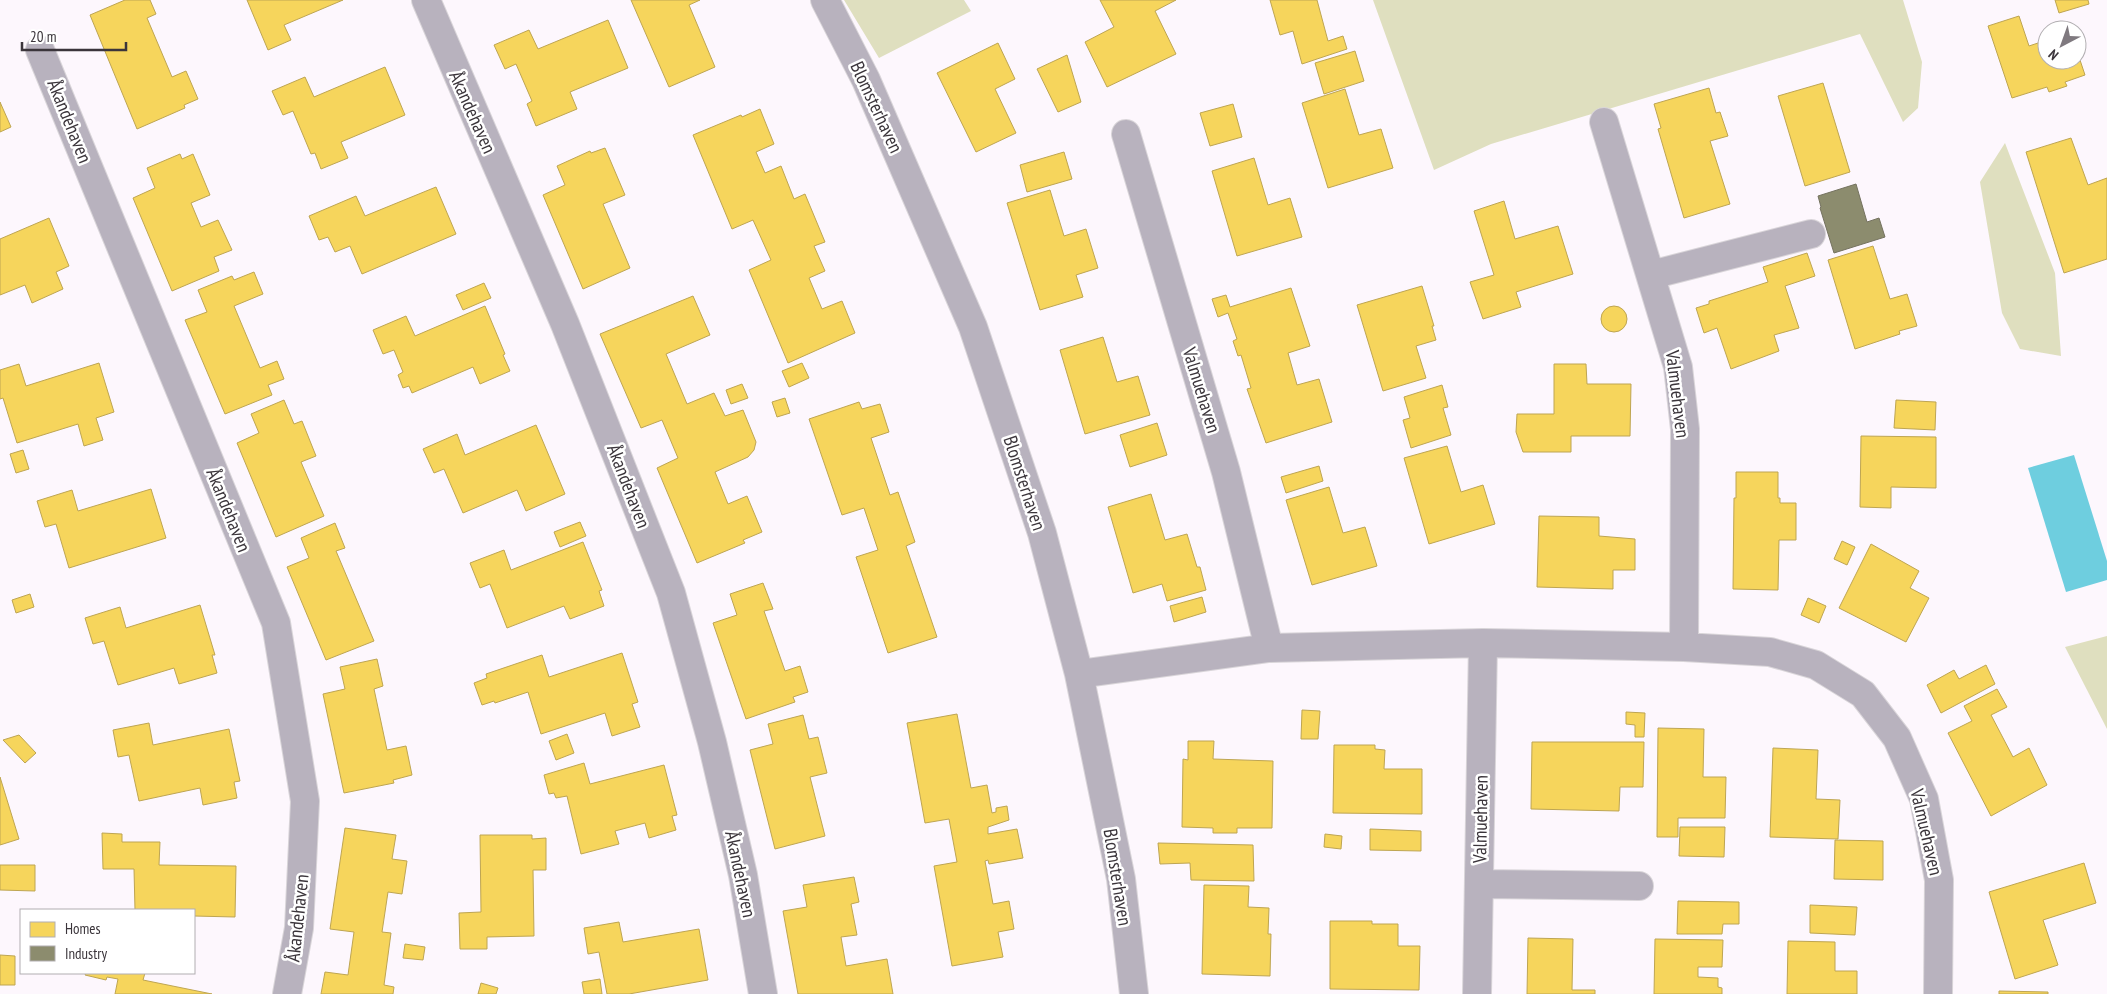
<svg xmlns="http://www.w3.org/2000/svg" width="2107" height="994" font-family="'PT Sans Narrow',sans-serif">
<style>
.green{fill:#dfdfbf}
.water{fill:#6ecedf}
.homes{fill:#f6d55c;stroke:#bea552}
.industry{fill:#8c8c6e;stroke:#74725f}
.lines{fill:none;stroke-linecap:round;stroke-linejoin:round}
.minor-casing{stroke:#d9d5d9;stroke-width:30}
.minor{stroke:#b8b2be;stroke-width:28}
.labels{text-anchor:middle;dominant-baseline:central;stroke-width:5;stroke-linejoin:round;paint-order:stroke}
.street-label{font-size:19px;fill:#3b353b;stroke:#fff}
</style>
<rect width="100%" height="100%" fill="#fdf7fd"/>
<path class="green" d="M844,0h120l7,11 -92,47z
M1373,0h530l19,62 -4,46 -15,14 -43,-88 -369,110 -57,26z
M2005,143l50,130 6,83 -41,-7 -18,-36 -22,-131z
M2107,636v93l-42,-82z"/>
<path class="water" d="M2074,455l33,106v19l-41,12 -38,-124z"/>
<path class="homes" d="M125,0h25l6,14 -9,4 25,59 14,-6 12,28 -14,6 1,3 -48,21 -47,-114z
M247,0h96l-59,25 7,15 -23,10z
M631,0h69l-11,5 26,62 -46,20z
M1100,0h76l-21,11 21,43 -69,33 -22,-45 29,-15z
M1270,0h47l11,41 15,-5 4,13 -45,15 -9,-33 -13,4z
M2055,0h33l1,4 -30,9z
M2019,16l10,30 18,-6v20h30v-9l8,24 -20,7 2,4 -18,6 -2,-5 -35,11 -24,-72z
M608,20l20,48 -58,24 7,17 -41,17 -9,-22 5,-3 -16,-37 -11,5 -11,-24 35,-15 9,19z
M998,43l17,36 -20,10 21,44 -40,19 -39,-79z
M1355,51l9,30 -40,13 -9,-31z
M1067,55l14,47 -23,10 -21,-43z
M385,67l20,48 -64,27 7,16 -27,11 -6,-16 -4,1 -18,-43 -10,4 -11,-24 33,-14 9,20z
M1823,83l27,89 -45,14 -27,-90z
M1709,88l7,25 4,-1 8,24 -18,5 20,63 -46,14 -26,-89 3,-1 -7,-24z
M1345,89l14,46 22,-6 12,39 -65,20 -26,-85z
M0,102l11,25 -11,5z
M1233,104l9,33 -32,9 -10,-33z
M760,109l14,35 -18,8 9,21 16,-7 13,33 11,-5 20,48 -11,4 11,25 -16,7 13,31 20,-8 13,32 -67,30 -39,-93 22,-10 -18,-40 -21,9 -39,-94 48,-20 1,2z
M2071,138l17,47 19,-7v81l-43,14 -38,-121z
M605,148l20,47 -22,9 27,64 -47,21 -40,-94 22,-10 -8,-19 33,-15 1,2z
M1064,152l8,27 -45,13 -7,-27z
M180,154l2,5 11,-5 17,41 -19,8 10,24 17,-7 14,30 -18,7 5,14 -47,20 -39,-93 22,-10 -8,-20z
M1254,158l14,47 22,-7 12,39 -65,19 -25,-85z
M436,187l20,47 -94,40 -12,-28 -15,6 -7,-15 -9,3 -10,-24 47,-20 9,20z
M1050,190l14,46 22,-7 12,39 -22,7 7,22 -43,13 -33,-107z
M1504,201l11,38 43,-13 15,48 -57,18 5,15 -38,12 -13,-37 24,-7 -20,-64z
M49,218l20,48 -13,6 7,17 -31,14 -7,-18 -25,10v-56z
M1873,246l17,53 17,-5 10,32 -18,5 1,3 -45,15 -27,-89z
M1807,253l8,23 -30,10 14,42 -25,7 5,16 -48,18 -14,-41 -13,5 -8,-25 13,-4v-3l59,-19 -5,-15z
M254,272l9,22 -29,12 26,62 17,-7 7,18 -16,6 4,10 -47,19 -40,-94 22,-8 -9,-22 34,-14 2,4z
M484,283l7,15 -28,12 -7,-15z
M1422,286l12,40h-2l4,14 -20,6 10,32 -43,13 -26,-86z
M1291,288l19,58 -22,7 9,32 22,-6 13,43 -66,21 -19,-54 4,-1 -10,-33 -3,1 -5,-15 4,-2 -9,-26 -10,4 -6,-18 14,-4 4,12z
M693,296l17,39 -44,19 21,50 27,-11 11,23 18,-6 13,32 -2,8 -6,7 -33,15 13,32 19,-8 15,36 -19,8 2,3 -48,20 -40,-95 21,-10 -16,-38 -21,8 -41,-94z
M1601 319a13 13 0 1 1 26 0a13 13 0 1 1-26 0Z
M485,306l20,48 -2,1 7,16 -30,13 -7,-17 -61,26 -3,-7 -6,2 -5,-13 5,-3 -9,-22 -11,4 -10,-24 33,-14 9,20z
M1103,337l14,45 21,-6 12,39 -65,19 -25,-84z
M99,363l15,49 -18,6 7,22 -19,6 -6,-22 -61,19 -14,-45 -3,1v-29l19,-6 7,22z
M802,363l7,15 -20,9 -7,-16z
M1554,364h32l1,20h44l-1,52h-59v16h-48l-7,-20 1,-18h37z
M742,384l6,14 -17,6 -5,-14z
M1442,385l6,22 -5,1 8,27 -40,13 -8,-28 7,-2 -6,-21z
M785,398l5,15 -13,4 -5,-15z
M284,400l10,24 8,-3 14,35 -15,6 23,54 -48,21 -39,-94 22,-10 -8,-19z
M1896,400l40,2 -1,28 -41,-2z
M859,402l3,7 18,-5 9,28 -18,6 19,57 8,-3 17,50 -9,4 31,91 -49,16 -32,-96 22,-7 -14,-42 -22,7 -33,-96z
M1157,423l10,32 -37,12 -10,-32z
M536,425l29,69 -39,17 -9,-21 -54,23 -19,-44 -10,4 -11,-24 34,-15 8,21z
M1861,436l75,1v51l-45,-1v21l-31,-1z
M1447,446l14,46 22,-7 12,39 -66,20 -25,-86z
M23,450l6,19 -13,4 -6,-19z
M1319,466l4,15 -37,12 -5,-16z
M1736,472h42v26h2v5h16v37h-17l-1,50 -45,-1 1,-91h2z
M1329,487l14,46 22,-6 12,39 -65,19 -26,-85z
M151,489l15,49 -97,30 -13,-44 -11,3 -8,-26 35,-11 6,21z
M1151,494l14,46 22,-6 10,33h3l6,23 -39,11 -5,-17 -29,9 -25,-86z
M1539,516l60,1v19l36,3v31h-22v19l-76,-2z
M580,522l6,14 -26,11 -6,-15z
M335,523l10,25 -9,3 38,90 -48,19 -39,-93 22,-9 -8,-20z
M1842,541l13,6 -8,18 -13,-6z
M583,542l19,48 -3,1 5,15 -34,13 -6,-13 -57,22 -17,-44 -10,4 -10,-25 34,-13 7,20z
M1871,544l48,27 -9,17 19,10 -23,44 -67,-34z
M763,583l10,26 -9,2 21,60 15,-5 8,26 -15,5 2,5 -49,17 -33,-96 24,-8 -7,-21z
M30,594l4,13 -18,6 -4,-13z
M1202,597l4,15 -32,10 -4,-16z
M1808,598l18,8 -7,17 -18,-8z
M200,605l15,50h-3l5,18 -38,11 -5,-16 -56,17 -14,-44 -11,3 -8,-26 35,-11 6,21z
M622,653l16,49 -6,2 8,23 -28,9 -7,-23 -64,21 -13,-42 -33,11 -1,-2 -12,4 -8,-22 13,-5 -1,-4 56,-19 7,22z
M377,659l6,27 -9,3 13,61 19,-4 6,29 -19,5 1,3 -50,10 -21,-99 22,-5 -5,-22z
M1986,665l9,19 -54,29 -14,-28 27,-15 5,9z
M1997,689l10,18 -16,8 22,42 16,-9 18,37 -56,31 -43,-83 24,-12 -8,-15z
M1302,710l18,1 -2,28h-17z
M1626,712l19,1 -1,24h-9v-12l-9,-1z
M957,714l14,74 16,-3 5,28 4,-1v-4l11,-2 2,14 -21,7v7l29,-5 6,29 -34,6 -1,-4 -3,1 8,43 16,-3 5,28 -16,3 5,25 -51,9 -18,-100 23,-4 -8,-43 -24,4 -18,-100z
M803,715l6,24 9,-2 9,36 -17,4 15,59 -50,13 -25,-99 23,-6 -5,-20z
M149,723l4,22 76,-16 11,52 -6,1 3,16 -34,7 -3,-17 -61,13 -10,-46 -11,2 -5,-27z
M1658,728l46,1 -1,48h23l-1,41h-47v19h-21z
M567,734l7,19 -18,7 -7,-19z
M19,735l17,18 -11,10 -22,-23z
M1188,741h26l-1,18 60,2 -1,67h-35v5h-24v-5l-31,-1 1,-68 5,1z
M1532,742h112l-1,45h-23l-1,24 -88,-2z
M1334,745h41v4l10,1 -1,19h38v45l-89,-1z
M1773,748l45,2 -2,49 24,1 -2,39 -68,-2z
M584,763l6,21 74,-19 13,50 -5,1 4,14 -27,8 -4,-15 -30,8 4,13 -38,10 -14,-58 -11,2 -2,-5 -5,1 -5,-19z
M0,777l19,62 -19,6z
M1680,827h45l-1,30 -45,-1z
M345,828l51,7 -4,24 15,2 -5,33 -14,-2 -6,40 9,1 -7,52 10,2 -1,7h-72l4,-22 23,3 6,-43 -24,-3z
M1370,829l51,2v20l-51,-1z
M102,833l20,1v8h38l-1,23 77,1 -1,51 -41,-1v-6h-59l-1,-41h-31z
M1325,834l17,2 -1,13 -17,-2z
M480,835h52v4l14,-1v32h-13l1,66 -47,1v12h-27l-1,-36 22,-1z
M1835,840l48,1v39l-49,-1z
M1158,843l95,2 1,36 -63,-1 -1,-17 -30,1z
M2084,863l12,40 -53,17 15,45 -43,14 -26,-87z
M0,865h35v26l-35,-1z
M854,877l5,25 -8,2 6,31 -16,2 5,29 41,-7 6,35h-95l-15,-83 24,-4 -4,-22z
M1204,885l45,1 -1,21 21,1 -1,26h3l-1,42 -68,-2z
M1678,901l61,1v22h-16l-1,10h-45z
M1810,905l47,2 -2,28 -45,-2z
M1330,921h42v3h26v22h22l-1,44 -89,-1z
M619,922l4,20 76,-13 9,51 -79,14h-22l-8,-42 -11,2 -4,-26z
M1528,938l45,1 -1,51h23v4h-68z
M1655,939l68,1 -1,27h-24v10l20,1v9l4,1v6h-68z
M1788,941l47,1v29h22v23h-70z
M405,944l20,3 -2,13 -20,-2z
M0,955l15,1v29h-15z
M86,973h59l-2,7 69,14h-97l3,-15 -11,-2 -1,3 -21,-5z
M600,979l2,15h-18l-2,-12z
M481,983l17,5 -2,6h-18z
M1999,991l49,1v2h-49z"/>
<path class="industry" d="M1856,184l11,38 12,-4 6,19 -51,16 -14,-45 1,-1 -3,-11z"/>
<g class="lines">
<defs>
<path id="minor" d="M426,0l139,324 106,269 41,149 31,133 20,119
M825,0l41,80 107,247 69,206 37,141 42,205 13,115
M40,50l236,573 29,178 -6,127 -12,66
M1604,122l74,245 7,62 -1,218
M1126,134l100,338 43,176
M1651,275l160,-41
M1079,674l190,-26 214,-5 201,4 86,5 46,13 47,29 34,44 27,61 15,81 -1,114
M1479,884l160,2
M1477,994l6,-351"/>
</defs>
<use href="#minor" class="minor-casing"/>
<use href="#minor" class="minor"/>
</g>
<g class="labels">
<g class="street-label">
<text transform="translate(877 107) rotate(65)">Blomsterhaven</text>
<text transform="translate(473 112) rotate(66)">Åkandehaven</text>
<text transform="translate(70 121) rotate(68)">Åkandehaven</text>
<text transform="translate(1202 390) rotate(73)">Valmuehaven</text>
<text transform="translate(1678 394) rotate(83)">Valmuehaven</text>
<text transform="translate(1025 483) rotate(72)">Blomsterhaven</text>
<text transform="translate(629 486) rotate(69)">Åkandehaven</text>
<text transform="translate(229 510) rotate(68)">Åkandehaven</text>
<text transform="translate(1480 819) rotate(-89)">Valmuehaven</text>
<text transform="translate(1927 832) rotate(77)">Valmuehaven</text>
<text transform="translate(741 874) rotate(78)">Åkandehaven</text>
<text transform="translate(1118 877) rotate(81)">Blomsterhaven</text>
<text transform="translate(297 918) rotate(-84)">Åkandehaven</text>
</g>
</g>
<rect x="20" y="909" width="175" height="65" fill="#ffffff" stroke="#b1aeb1"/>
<rect x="30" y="922" width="25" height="15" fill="#f6d55c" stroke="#b1aeb1"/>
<text x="65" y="934" font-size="15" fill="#3b353b">Homes</text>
<rect x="30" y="946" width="25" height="15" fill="#8c8c6e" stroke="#b1aeb1"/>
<text x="65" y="959" font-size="15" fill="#3b353b">Industry</text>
<g transform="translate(2062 45) rotate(221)"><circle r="24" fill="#ffffff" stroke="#b1aeb1"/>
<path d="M0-4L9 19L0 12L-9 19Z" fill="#7f797f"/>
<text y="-8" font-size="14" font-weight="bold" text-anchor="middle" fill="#3b353b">N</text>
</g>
<path d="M22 42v8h104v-8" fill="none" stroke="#3b353b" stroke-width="2.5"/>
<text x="30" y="42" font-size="15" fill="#3b353b" stroke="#ffffff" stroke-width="4" paint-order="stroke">20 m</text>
</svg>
